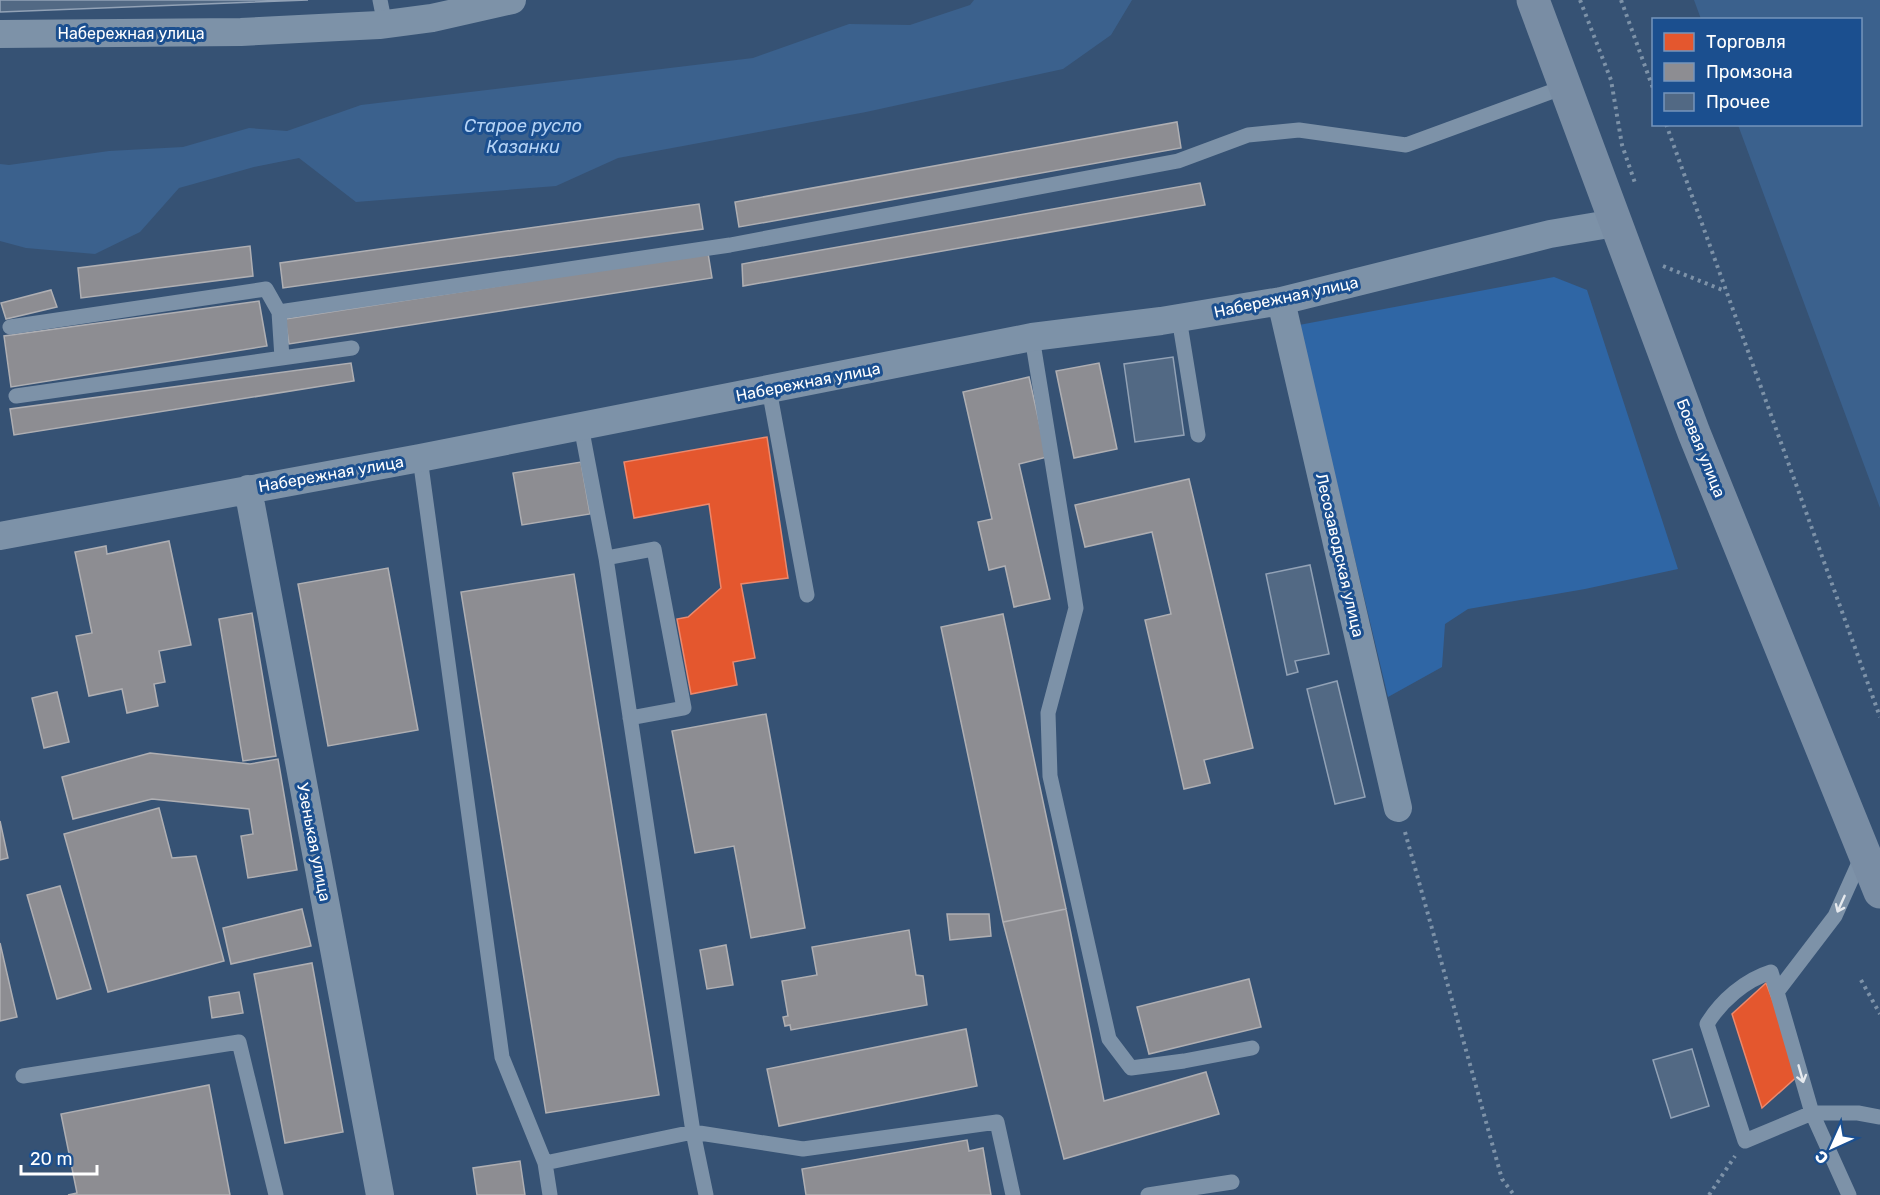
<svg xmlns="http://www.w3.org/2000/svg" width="1880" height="1195" font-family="Rubik,sans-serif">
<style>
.green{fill:#2f66a5}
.water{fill:#3b618d}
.shops{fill:#e4572e;stroke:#ec896d;stroke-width:1.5}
.industry{fill:#8d8d92;stroke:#afafb3;stroke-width:1.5}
.building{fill:#526984;stroke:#92a2b6;stroke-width:1.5}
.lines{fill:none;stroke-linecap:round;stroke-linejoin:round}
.path{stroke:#7d92a8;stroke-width:4;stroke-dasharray:3 4.5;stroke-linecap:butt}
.lane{stroke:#7d92a8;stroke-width:15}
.street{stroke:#7d92a8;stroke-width:28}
.secondary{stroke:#798da4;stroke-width:33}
.oneway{stroke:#e5e9ee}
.labels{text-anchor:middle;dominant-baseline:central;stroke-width:6;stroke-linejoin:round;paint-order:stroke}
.street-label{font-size:16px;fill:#fff;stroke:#1b4f8f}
.water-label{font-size:18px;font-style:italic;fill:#b5d3f5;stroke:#1b4f8f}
</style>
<rect width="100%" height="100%" fill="#365274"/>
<path class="green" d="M1554,277l33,13 91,279 -93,20 -117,20 -23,15 -3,43 -54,30 -89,-372z"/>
<path class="water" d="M974,0h158l-21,35 -48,34 -197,43 -248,46 -62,28 -200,16 -57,-44 -45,9 -75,21 -39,44 -45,22 -69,-6 -26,-7v-77l9,1 100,-14 74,-4 66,-19 38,3 74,-26 392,-47 96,-34 61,1 60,-20z
M1694,0h186v508l-142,-383 122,-1v-104l-159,-1z"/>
<path class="shops" d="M767,437l21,141 -47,6 14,74 -22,4 4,23 -46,9 -14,-75 11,-2 33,-29 -12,-84 -75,14 -10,-56z
M1766,983l35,90 -39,35 -30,-94z"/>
<path class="industry" d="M1177,122l4,26 -442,79 -4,-25z
M1200,183l5,22 -462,81 -1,-22z
M699,204l4,25 -420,59 -3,-25z
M250,246l3,30 -172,22 -3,-30z
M708,253l4,25 -423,66 -4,-25z
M51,290l6,17 -51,12 -5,-16z
M259,301l8,45 -256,41 -7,-51z
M351,363l3,18 -340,54 -4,-26z
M1099,363l18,86 -43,9 -18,-87z
M1029,377l18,80 -28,7 31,135 -36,8 -9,-41 -16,4 -11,-48 14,-3 -29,-127z
M581,462l9,52 -68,11 -9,-52z
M1189,479l64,269 -49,12 6,23 -26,6 -39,-169 26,-6 -19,-82 -67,15 -10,-42z
M169,541l22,104 -32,6 6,31 -11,2 4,22 -31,7 -5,-24 -33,7 -13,-60 16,-3 -17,-81 31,-6 1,8z
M388,568l30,162 -90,16 -30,-162z
M574,574l85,521 -113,18 -85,-521z
M252,613l24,143 -33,5 -24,-142z
M1003,614l63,295 -63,13 -62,-295z
M57,692l12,50 -25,6 -12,-50z
M766,714l39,214 -54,10 -17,-92 -39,7 -23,-122z
M150,753l100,11 28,-5 19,111 -49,8 -7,-42 12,-2 -4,-25 -97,-10 -79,20 -11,-42z
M159,808l13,50 24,-2 28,105 -116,31 -44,-158z
M0,821l8,37 -8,2z
M60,886l31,103 -34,10 -30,-104z
M302,909l9,37 -80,18 -8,-36z
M1066,909l38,192 102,-29 13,42 -155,45 -61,-237z
M947,914h42l2,22 -41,4z
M909,930l7,45 7,1 4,29 -136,25 -1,-5 -5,1 -2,-9 5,-1 -6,-35 35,-6 -5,-28z
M0,943l17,74 -17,4z
M726,945l7,40 -26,4 -7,-39z
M312,963l31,169 -58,11 -31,-169z
M1249,979l12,48 -112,27 -12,-47z
M239,992l4,21 -31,5 -3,-21z
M966,1029l11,57 -198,40 -12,-57z
M209,1085l21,110h-162l9,-2 -16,-79z
M967,1140l2,11 14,-3 8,47h-185l-4,-26z
M520,1161l5,34h-48l-4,-27z"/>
<path class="building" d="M0,0h308l-308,12z
M1173,357l11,78 -49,7 -11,-78z
M1310,565l19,89 -34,7 3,11 -11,3 -21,-101z
M1337,681l28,116 -30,7 -28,-115z
M1692,1049l17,57 -38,12 -18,-58z"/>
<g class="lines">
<path class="path" d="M1580,0l31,80 11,65 13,38
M1621,0l33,91
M1666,124l214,593
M1663,266l62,25
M1405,832l97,347 12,16
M1861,980l19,34
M1709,1195l26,-39"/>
<path class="lane" d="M380,0l5,25
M279,312l451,-67 448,-84 70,-26 51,-5 107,15 158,-58
M1179,318l19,117
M10,327l256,-38 13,23 3,46
M1032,337l44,271 -28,105 2,63 59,263 22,29 53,-7 68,-13
M769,389l38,206
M16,396l336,-48
M420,458l82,599 43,106 148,-31 -87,-574 -25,-132
M606,558l48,-9 30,159 -54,10
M1862,856l-27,60 -58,76 35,121h46l22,4
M1777,992l-6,-20c-26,8 -50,29 -64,52l38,117 67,-28 37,82
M23,1076l216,-34 37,153
M545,1163l5,32
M706,1195l-13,-63 110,17 194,-27 16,73
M1148,1195l84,-13"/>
<path class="street" d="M0,34l241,-2 138,-7 53,-7 80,-18
M1281,301l117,507
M248,489l132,706
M0,536l420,-78 612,-121 129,-16 120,-20 269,-67 65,-11"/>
<path class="secondary" d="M1533,0l161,433 186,459"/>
</g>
<defs><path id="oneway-shaft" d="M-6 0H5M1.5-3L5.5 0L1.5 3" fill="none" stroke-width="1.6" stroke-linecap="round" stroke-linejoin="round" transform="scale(1.5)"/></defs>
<g class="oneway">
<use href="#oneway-shaft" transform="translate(1841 904) rotate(114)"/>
<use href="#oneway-shaft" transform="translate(1801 1074) rotate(74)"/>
</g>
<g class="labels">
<g class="street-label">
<text x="131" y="33">Набережная улица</text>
<text transform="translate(1286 297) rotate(-12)">Набережная улица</text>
<text transform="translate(808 382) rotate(-11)">Набережная улица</text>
<text transform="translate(1701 448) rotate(68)">Боевая улица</text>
<text transform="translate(331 474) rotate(-10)">Набережная улица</text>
<text transform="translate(1340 555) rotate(77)">Лесозаводская улица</text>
<text transform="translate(314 842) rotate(79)">Узенькая улица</text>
</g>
<g class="water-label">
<text x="523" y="126">Старое русло<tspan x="523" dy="21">Казанки</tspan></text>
</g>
</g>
<rect x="1652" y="18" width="210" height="108" fill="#1b4f8f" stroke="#7695bc" stroke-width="1.5"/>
<rect x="1664" y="33" width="30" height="18" fill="#e4572e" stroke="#7695bc" stroke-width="1.5"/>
<text x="1706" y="48" font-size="18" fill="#ffffff">Торговля</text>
<rect x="1664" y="63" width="30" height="18" fill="#8d8d92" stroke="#7695bc" stroke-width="1.5"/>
<text x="1706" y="78" font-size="18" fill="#ffffff">Промзона</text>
<rect x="1664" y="93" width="30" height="18" fill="#526984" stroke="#7695bc" stroke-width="1.5"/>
<text x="1706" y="108" font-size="18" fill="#ffffff">Прочее</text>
<g transform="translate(1832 1147) rotate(225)" stroke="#1b4f8f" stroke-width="4.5" paint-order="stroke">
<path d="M0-4.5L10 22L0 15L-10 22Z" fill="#ffffff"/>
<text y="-9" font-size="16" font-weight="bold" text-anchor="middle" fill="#ffffff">С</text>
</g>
<path d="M21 1165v9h76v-9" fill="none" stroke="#ffffff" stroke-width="3"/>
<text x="30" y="1165" font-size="18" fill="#ffffff" stroke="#1b4f8f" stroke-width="4.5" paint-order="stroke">20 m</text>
</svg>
